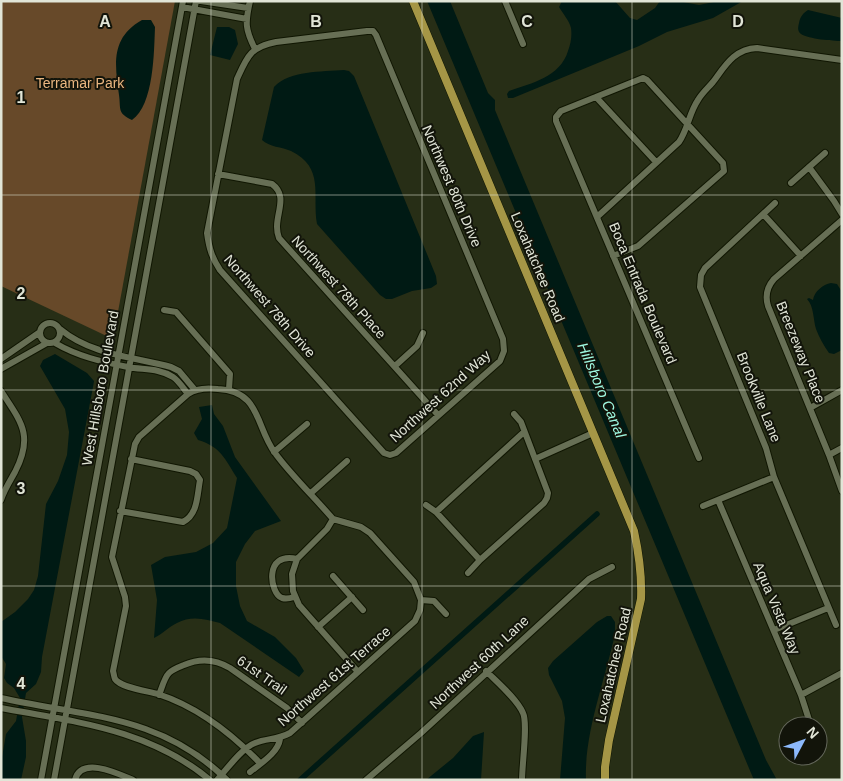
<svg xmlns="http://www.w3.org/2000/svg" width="843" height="781" font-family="Arial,sans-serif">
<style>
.green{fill:#674929}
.water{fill:#001a14}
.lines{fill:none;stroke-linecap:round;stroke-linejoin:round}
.canal{stroke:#001a14;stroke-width:5.5}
.minor-casing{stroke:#101602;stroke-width:8}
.major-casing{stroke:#101602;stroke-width:9}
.minor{stroke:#676f55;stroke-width:6}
.major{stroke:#a59646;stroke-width:8}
.grid{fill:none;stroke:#e1e5d7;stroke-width:1;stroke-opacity:0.55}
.labels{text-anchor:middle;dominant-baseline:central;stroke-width:4;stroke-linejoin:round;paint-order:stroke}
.park-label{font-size:14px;fill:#eab680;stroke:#12140a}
.street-label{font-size:14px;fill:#e1e5d7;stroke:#12140a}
.water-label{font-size:15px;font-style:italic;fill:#9ef8e1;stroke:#12140a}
.grid-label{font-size:16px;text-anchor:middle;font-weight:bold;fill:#e1e5d7;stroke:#12140a;stroke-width:4;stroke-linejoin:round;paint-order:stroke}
</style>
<rect width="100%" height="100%" fill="#272e16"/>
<path class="green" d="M1,1h174l-62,338 -112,-53z"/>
<path class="water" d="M427,1h23l38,92 7,7v10l271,650 11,20h-23l-3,-7z
M562,1h53l15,17 7,2 18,-12 5,-7h18l21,4 20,-4h24l-30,17 -46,14 -28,14 -126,52h-5l-1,-4 2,-3c23,-8 51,-14 59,-40 3,-8 4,-15 3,-23 -2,-8 -8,-14 -12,-21z
M808,10l34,8v23c-10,0 -33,-2 -41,-7 -4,-3 -3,-7 -2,-11 1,-6 4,-10 9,-13z
M142,20h9l4,7c-1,25 -1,78 -23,93 -15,-7 -11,-11 -13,-25 -4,-30 -9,-57 23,-75z
M217,27h12l6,3 3,14 -8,16 -20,-5z
M344,70l5,1 5,5 82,200 1,8 -6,4 -19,3 -20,8h-6l-6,-4 -63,-71c-5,-30 8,-56 -26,-73 -9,-4 -22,-4 -29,-11l12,-53c16,-17 47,-15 70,-17z
M831,283l6,1 5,8v58l-8,4 -5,-1c-5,-7 -10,-16 -13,-24 -3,-10 -2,-23 -9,-30l2,-1 4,2c1,-8 10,-16 18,-17z
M55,354l32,19 7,8 -1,6 -51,270 -1,15 -5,12 -10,9 -4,24 4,24v16l-5,23h-20v-17l5,-29 10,-13 4,-23 -6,-10 -7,-5 -3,-5 2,-14 -5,-8v-34l14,-10 13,-13 6,-9 4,-14 8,-72 12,-23 9,-26 2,-23 -4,-23 -25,-43 3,-6z
M212,405l2,9 9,12 12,31 46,64 -26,10 -10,13 -9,18v24l4,20 7,15 28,16 21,21 8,13 -5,6 -79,-54c-14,-4 -29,-8 -43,0 -9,4 -14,11 -23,15l3,-38 -6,-35 14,-8 31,-5 17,-9 14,-15 10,-50c-12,-19 -16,-31 -39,-38l-4,-7 8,-14 -3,-12z
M607,616h4l4,6v12c-10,46 -31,100 -29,146h-26l5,-62 -3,-17 -13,-26 -1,-7 5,-7 44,-39z
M484,732l-3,48h-55l27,-22 20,-22z"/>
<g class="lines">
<path class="canal" d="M300,780l297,-266"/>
<defs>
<path id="minor" d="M201,1l47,7
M250,1c-5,22 -5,28 5,48
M505,1l18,43
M182,7l65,12
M367,31h6l3,4 127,304 1,12 -4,10 -104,92 -6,2 -6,-2 -164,-183c-8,-12 -11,-22 -13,-37l30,-154c10,-22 13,-32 39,-37z
M596,97l60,65
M809,167l25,34 8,13
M218,174l54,10c19,14 -1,34 7,54l159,177
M791,183l34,-30
M775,203l-70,65 -4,7 -1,12 66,161 8,29 62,148
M763,214l38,42
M597,217l82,-75c9,-13 10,-29 19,-42 4,-7 10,-12 15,-18 12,-16 21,-33 44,-34l85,12
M842,220l-68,59c-7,8 -9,17 -6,27l61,149 13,36
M613,256l25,-10 86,-75 -1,-8 -76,-83 -4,-2 -82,33 -5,6v4l143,337
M164,310l12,2 54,62 -1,15
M40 333a10 10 0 1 1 20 0a10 10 0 1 1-20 0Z
M60,329c31,26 74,28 111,38l8,4 16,19
M55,343c22,13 47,19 73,24 15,3 31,1 45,10 6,4 10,11 15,17
M1,359l39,-27
M395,366l22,-20 6,-13
M1,369l46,-26
M1,391c20,31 33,44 14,81 -5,9 -11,18 -14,28
M810,408l32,-18
M274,452l33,-28
M829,455l13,-7
M535,459l58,-26
M311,493l36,-32
M718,500l83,195 10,31
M426,505l10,7 44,48
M703,506l71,-29
M120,511l63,11c15,-8 14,-26 17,-42l-4,-6 -6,-3 -59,-12
M436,512l88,-80
M333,519l-6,10 -30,30 -5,15 1,17 6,14 59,67
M333,519l28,8 9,6 44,49 7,18 13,1 12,13
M468,573l12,-13 64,-57 3,-5 1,-5 -27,-71 -7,-8
M333,576l30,34
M294,597c-3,1 -8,2 -12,1 -12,-4 -19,-47 15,-39
M318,627l34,-30
M774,630l54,-22
M486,671c11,11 31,28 37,42 5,10 -1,52 -1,67
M159,695c3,-7 5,-17 10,-22 4,-4 10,-6 15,-8 16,-7 31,-6 46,3l57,40 15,15
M801,695l41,-22
M1,698c85,19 159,16 226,82
M1,708c75,14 148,21 209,72
M260,763c-28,-29 -62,-56 -102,-69 -10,-3 -37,-6 -43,-15 -1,-2 -1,-5 -2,-8l13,-65 -1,-9 -13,-40 23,-113 4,-7 49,-43c9,-6 19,-6 30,-5 43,2 37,37 57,64 16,22 40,45 58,66
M250,772c11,-9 28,-19 30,-33
M41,780l142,-779
M54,780l142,-779
M75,780c6,-24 42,-7 58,0
M217,780c10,-11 25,-32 38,-37 12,-5 22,-3 35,-10l125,-112 5,-11 1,-10
M366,780l55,-47 168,-154 23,-12"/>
<path id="major" d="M413,1l221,530c5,23 8,44 7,68l-32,141 -4,27v13"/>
</defs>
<use href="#minor" class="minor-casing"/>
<use href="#major" class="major-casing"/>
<use href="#minor" class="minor"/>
<use href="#major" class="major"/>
</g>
<path class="grid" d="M211,1v779M422,1v779M632,1v779M1,195h841M1,390h841M1,586h841"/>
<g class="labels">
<g class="park-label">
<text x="80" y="83">Terramar Park</text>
</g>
<g class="street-label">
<text transform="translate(452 186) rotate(67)">Northwest 80th Drive</text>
<text transform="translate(538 267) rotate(67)">Loxahatchee Road</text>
<text transform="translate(339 287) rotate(48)">Northwest 78th Place</text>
<text transform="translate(643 293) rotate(67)">Boca Entrada Boulevard</text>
<text transform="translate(270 306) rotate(49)">Northwest 78th Drive</text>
<text transform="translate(801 352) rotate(68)">Breezeway Place</text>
<text transform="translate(100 388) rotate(-80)">West Hillsboro Boulevard</text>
<text transform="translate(440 396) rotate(-42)">Northwest 62nd Way</text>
<text transform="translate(759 397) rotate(68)">Brookville Lane</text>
<text transform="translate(777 608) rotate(67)">Aqua Vista Way</text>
<text transform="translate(479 662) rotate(-43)">Northwest 60th Lane</text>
<text transform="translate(613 665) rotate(-77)">Loxahatchee Road</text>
<text transform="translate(262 675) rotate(35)">61st Trail</text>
<text transform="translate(334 676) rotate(-41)">Northwest 61st Terrace</text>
</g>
<g class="water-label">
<text transform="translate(602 390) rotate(67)">Hillsboro Canal</text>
</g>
</g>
<g class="grid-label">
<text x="105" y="27">A</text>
<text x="316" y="27">B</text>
<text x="527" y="27">C</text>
<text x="738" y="27">D</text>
<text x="21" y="103">1</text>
<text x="21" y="299">2</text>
<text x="21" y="494">3</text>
<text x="21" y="689">4</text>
</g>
<rect width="843" height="781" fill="none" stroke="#e1e5d7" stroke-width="5"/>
<g transform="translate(803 741) rotate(49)"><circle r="24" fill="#12140a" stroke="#65685c"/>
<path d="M0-4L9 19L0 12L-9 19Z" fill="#8cb9fc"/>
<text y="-8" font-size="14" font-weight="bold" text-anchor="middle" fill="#e1e5d7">N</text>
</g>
</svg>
